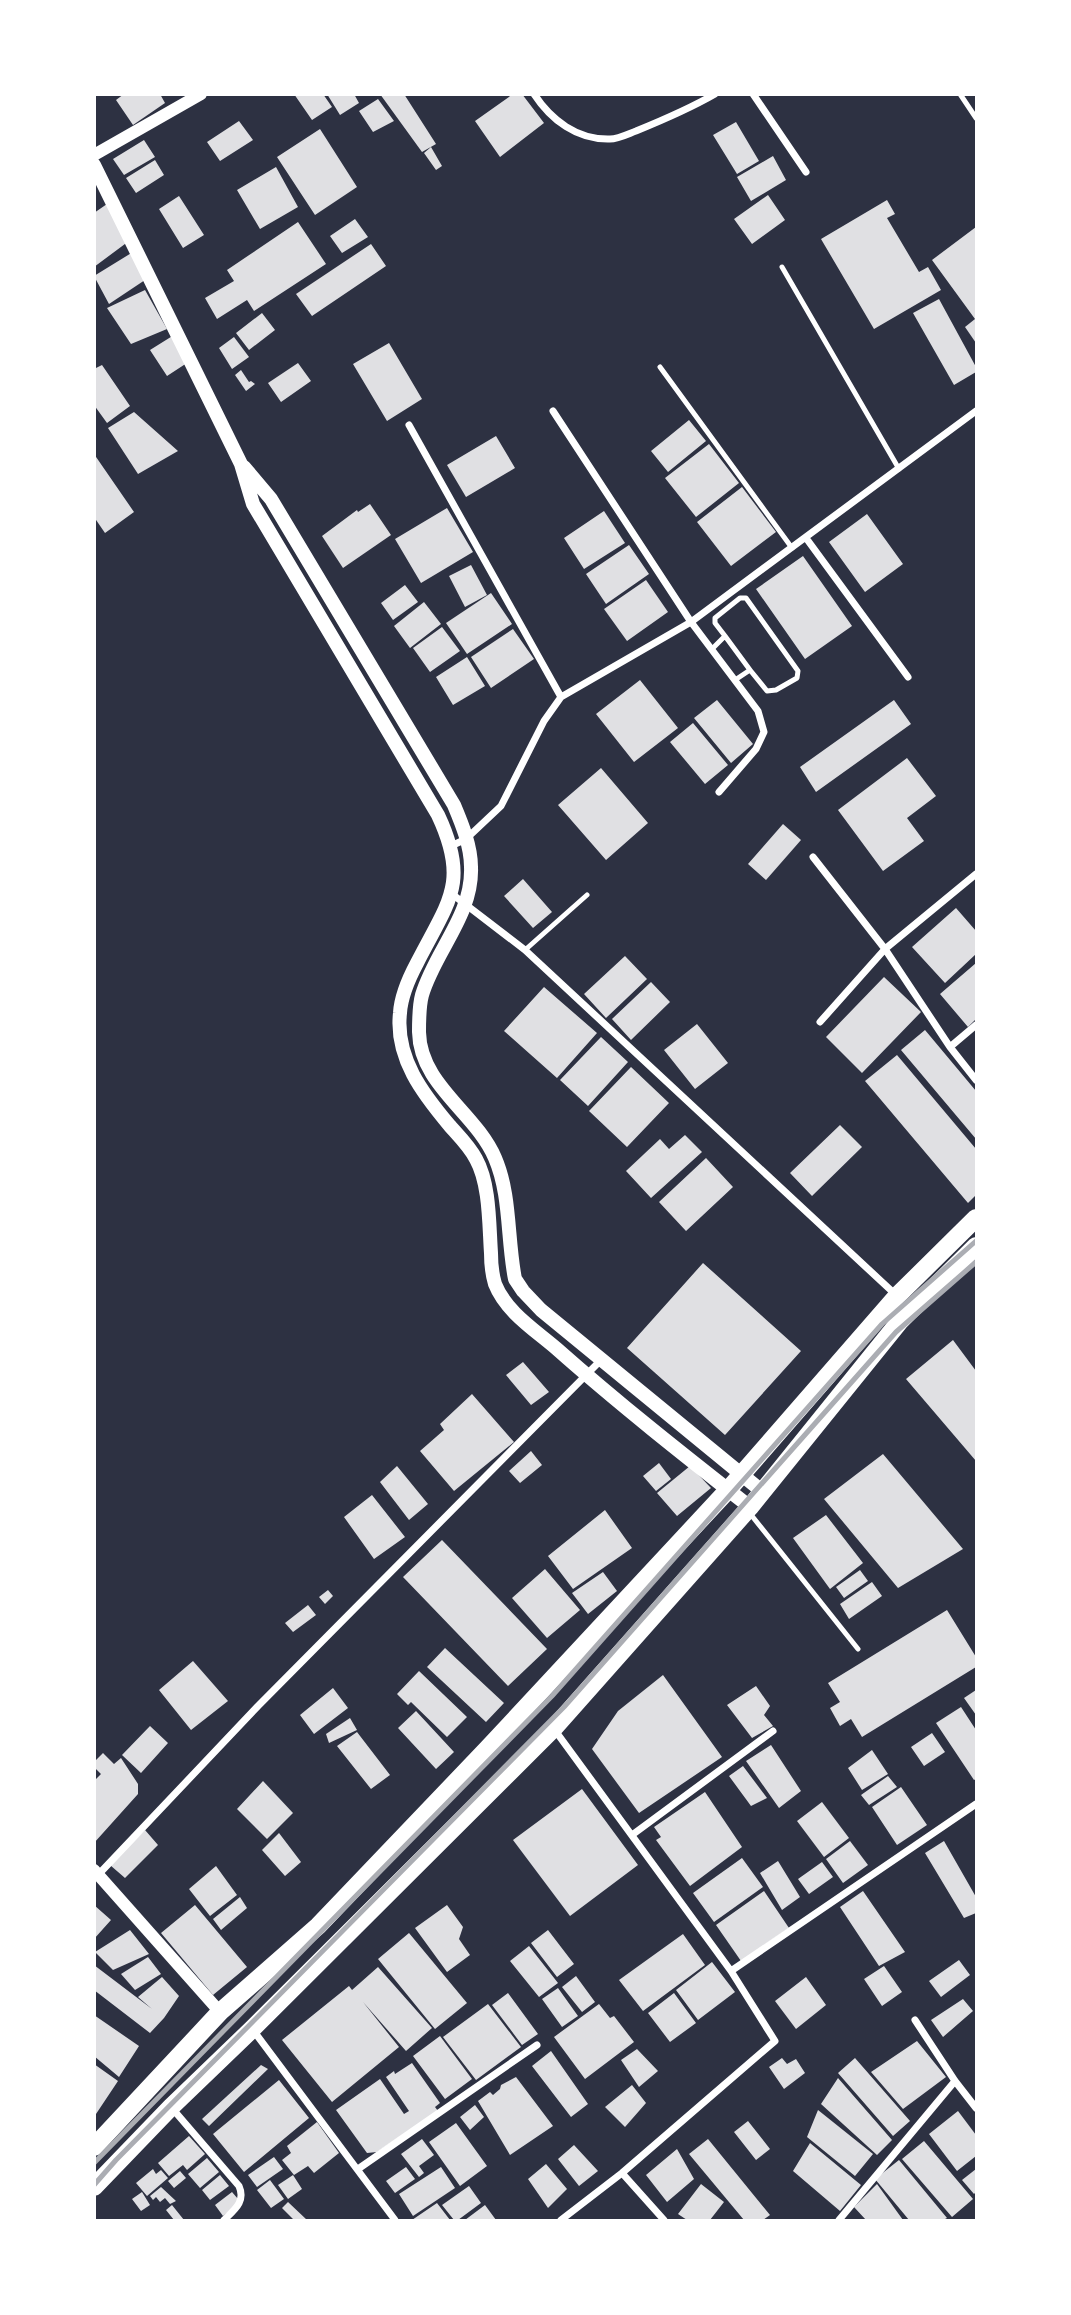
<svg xmlns="http://www.w3.org/2000/svg" width="1071" height="2315" font-family="'DM Sans',sans-serif">
<style>
.building{fill:#e0e0e3}
.lines{fill:none;stroke-linecap:round;stroke-linejoin:round}
.service{stroke:#fff;stroke-width:5}
.minor{stroke:#fff;stroke-width:7}
.tertiary{stroke:#fff;stroke-width:12}
.secondary{stroke:#fff;stroke-width:14}
.primary{stroke:#fff;stroke-width:18}
.rail{stroke:#abadb3;stroke-width:5}
</style>
<rect width="100%" height="100%" fill="#2d3142"/>
<path class="building" d="M124,94h36l5,9 -32,22 -17,-25z
M294,94h29l9,13 -20,13z
M327,94h27l5,9 -19,12z
M380,94h24l32,50 -14,8z
M513,94h9l22,29 -44,34 -25,-36z
M378,99l16,22 -21,11 -14,-21z
M239,121l14,19 -33,21 -13,-19z
M736,122l23,39 -22,13 -24,-39z
M320,129l37,58 -42,28 -38,-58z
M144,140l11,17 -31,18 -11,-16z
M431,147l11,19 -6,4 -12,-17z
M773,156l13,24 -35,21 -14,-24z
M155,160l9,15 -28,18 -10,-15z
M276,167l22,40 -38,22 -23,-39z
M768,195l17,25 -33,24 -18,-25z
M179,196l25,39 -21,13 -24,-39z
M887,200l8,14 -8,4 32,54 9,-5 13,23 -67,39 -53,-90z
M107,204l22,37 -35,26v-54z
M355,219l13,18 -26,16 -12,-17z
M298,222l28,42 -72,47 -7,-11 -30,19 -12,-21 29,-17 -7,-11z
M976,227v116l-11,-16 10,-8 -43,-59z
M371,244l15,22 -74,50 -16,-22z
M133,252l15,26 -39,26 -15,-28z
M145,290l22,39 -36,15 -24,-36z
M939,299l37,68v5l-22,13 -41,-72z
M262,313l13,17 -26,20 -13,-17z
M174,335l16,26 -23,15 -17,-26z
M234,337l15,20 -17,12 -13,-21z
M389,343l33,56 -35,22 -34,-57z
M298,363l13,18 -30,21 -13,-19z
M102,365l28,41 -23,17 -13,-18v-36z
M241,370l8,12 2,-1 4,3 -9,7 -11,-16z
M134,412l44,39 -40,23 -30,-46z
M689,420l17,21 -38,31 -17,-21z
M496,436l19,32 -49,29 -19,-32z
M709,444l30,39 -43,34 -31,-39z
M94,454l40,58 -29,21 -11,-16z
M742,487l34,45 -45,34 -34,-44z
M370,504l21,31 -48,33 -21,-32 35,-26 1,2z
M447,508l26,44 -52,31 -26,-44z
M604,511l21,32 -41,26 -20,-31z
M867,514l36,50 -38,28 -36,-50z
M629,545l20,29 -43,30 -20,-30z
M803,556l49,70 -47,33 -49,-70z
M471,565l16,30 -22,12 -16,-31z
M646,580l22,32 -41,29 -23,-32z
M405,585l13,17 -25,18 -12,-17z
M491,593l21,31 -45,30 -21,-31z
M424,602l17,22 -31,24 -16,-22z
M442,627l18,24 -30,21 -17,-24z
M513,629l21,30 -43,29 -20,-31z
M467,657l18,29 -32,19 -17,-28z
M640,680l38,48 -44,34 -38,-48z
M717,700l36,44 -22,19 -37,-45z
M894,700l17,24 -95,68 -16,-25z
M693,723l35,42 -23,19 -35,-42z
M907,758l29,38 -29,22 17,23 -41,30 -45,-61z
M601,768l47,55 -42,37 -48,-55z
M783,824l18,16 -35,40 -18,-16z
M523,879l29,33 -19,16 -29,-32z
M956,908l20,23v23l-31,29 -33,-36z
M625,956l22,23 -41,39 -22,-24z
M976,963v56l-8,8 -28,-33z
M884,977l37,35 -59,61 -36,-36z
M651,982l19,20 -39,38 -19,-21z
M544,987l53,46 -40,45 -53,-47z
M697,1024l31,39 -33,26 -31,-39z
M925,1030l51,61v48l-75,-89z
M601,1037l27,25 -40,44 -28,-26z
M897,1055l79,94v46l-8,8 -103,-122z
M631,1067l38,36 -42,44 -38,-36z
M840,1125l22,22 -50,49 -22,-23z
M685,1135l17,17 -51,46 -25,-27 34,-32 9,10z
M706,1158l27,29 -47,44 -27,-29z
M703,1263l98,88 -76,84 -98,-87z
M953,1340l23,31v90l-70,-82z
M523,1362l26,30 -18,13 -25,-30z
M472,1394l42,48 -60,49 -34,-40 24,-21 -4,-6z
M531,1451l11,14 -22,18 -11,-12z
M883,1454l80,95 -65,39 -74,-89z
M659,1463l12,16 -15,12 -13,-15z
M397,1466l31,38 -19,16 -29,-38z
M690,1466l21,22 -34,28 -20,-23z
M372,1495l33,42 -31,22 -30,-42z
M605,1510l27,38 -59,41 -25,-33z
M826,1515l37,48 -33,26 -37,-51z
M442,1540l105,109 -39,37 -105,-109z
M545,1569l35,41 -33,28 -35,-40z
M860,1570l8,11 -24,17 -8,-11z
M603,1572l14,19 -29,23 -16,-21z
M872,1582l10,14 -33,23 -9,-15z
M328,1590l5,6 -8,8 -6,-7z
M308,1605l8,10 -23,17 -8,-9z
M947,1610l29,47v10l-114,70 -11,-18 -11,7 -10,-18 10,-6 -12,-19z
M445,1648l59,55 -18,19 -59,-55z
M193,1661l35,40 -37,29 -32,-40z
M419,1671l48,46 -20,20 -36,-35 -3,3 -11,-11z
M663,1675l59,82 -83,56 -47,-64 26,-38z
M756,1686l14,20 -6,9 9,11 -21,12 -25,-33z
M333,1688l15,20 -34,26 -14,-19z
M976,1690v25l-12,-17z
M961,1707l15,23v49l-2,1 -38,-57z
M416,1711l38,41 -18,17 -38,-41z
M350,1718l7,12 -28,13 -3,-9z
M150,1726l18,17 -27,30 -19,-18z
M357,1732l33,43 -19,14 -34,-43z
M932,1733l13,19 -21,14 -13,-19z
M771,1745l30,46 -22,17 -33,-47z
M872,1750l16,24 -26,16 -14,-22z
M103,1753l11,11 7,-6 17,26v10l-44,49v-62l7,-7 -7,-7v-5z
M743,1766l24,32 -16,8 -22,-30z
M888,1776l9,11 -28,18 -8,-10z
M263,1781l30,32 -26,26 -30,-30z
M901,1787l26,38 -30,20 -25,-38z
M582,1789l56,76 -68,51 -57,-76z
M705,1792l37,55 -52,39 -34,-46 5,-3 -7,-10z
M822,1802l27,36 -25,19 -27,-36z
M145,1830l13,15 -33,33 -15,-13z
M279,1833l22,29 -16,14 -23,-26z
M850,1841l18,24 -25,18 -17,-24z
M944,1841l32,56v16l-12,5 -39,-65z
M742,1858l21,29 -49,35 -21,-29z
M778,1861l22,36 -18,13 -22,-37z
M822,1862l11,15 -24,17 -11,-15z
M216,1866l21,29 -27,21 -21,-27z
M764,1891l25,37 -48,33 -25,-36z
M863,1891l42,61 -26,14 -39,-59z
M240,1897l7,11 -26,22 -8,-11z
M94,1905l17,15 -17,19z
M195,1905l52,62 -34,28 -52,-62z
M447,1905l16,22 -4,12 11,16 -23,17 -32,-44z
M130,1930l19,24 -36,16 -18,-18z
M548,1930l26,34 -17,13 -26,-34z
M409,1933l58,70 -32,26 -57,-70z
M683,1934l22,31 -62,46 -24,-31z
M529,1946l29,37 -19,14 -29,-36z
M148,1957l13,17 -26,16 -14,-16z
M959,1960l11,15 -29,22 -12,-16z
M712,1962l23,30 -37,28 -22,-30z
M94,1965l58,44 -14,-12 24,-20 17,19 -15,22 -14,15 -56,-43z
M884,1966l18,26 -20,14 -18,-27z
M378,1967l54,61 -26,23 -43,-49 36,45 -67,55 -50,-62 67,-54 3,4z
M576,1976l19,26 -13,10 -20,-25z
M806,1977l20,28 -30,24 -21,-28z
M558,1988l20,28 -16,11 -20,-28z
M508,1993l30,41 -16,11 -30,-40z
M674,1993l22,30 -26,19 -22,-29z
M963,1999l10,12 -30,26 -12,-17z
M488,2004l33,43 -45,33 -33,-43z
M599,2004l11,14 4,-2 20,26 -49,37 -31,-42z
M94,2015l45,31 -20,31 -25,-21z
M440,2036l32,43 -27,20 -32,-43z
M917,2041l29,36 -43,32 -32,-37z
M637,2049l21,22 -19,16 -18,-27z
M551,2051l37,53 -17,13 -39,-51z
M782,2058l5,6 9,-5 9,14 -21,16 -15,-22z
M855,2058l55,63 -17,15 -55,-63z
M412,2063l28,40 -5,4 3,4 -61,41 -10,1 -31,-43 44,-31 24,35 5,-3 -23,-34 8,-6 1,3z
M94,2064l24,17 -22,33 -2,-2z
M261,2065l7,4 -59,57 -7,-7z
M516,2077l37,49 -43,29 -32,-54 12,-9 3,3 7,-6 1,-4z
M838,2078l54,62 -15,15 -56,-51z
M279,2080l30,38 -65,54 -31,-38z
M632,2085l14,18 -21,24 -20,-20z
M475,2105l9,12 -14,13 -10,-13z
M818,2110l55,44 -18,22 -48,-39z
M958,2111l18,24v21l-19,15 -28,-37z
M748,2121l22,28 -14,11 -22,-28z
M317,2122l22,31 -25,20 -6,-7 -14,9 -12,-15 9,-7 -4,-7z
M456,2123l31,43 -27,20 -31,-44z
M189,2136l16,18 -18,16 -4,-5 -14,11 -11,-13z
M422,2139l12,16 -15,11 5,7 -5,4 -18,-23z
M708,2139l62,76 -7,5h-19l-55,-66z
M924,2141l49,58 -21,18 -50,-58z
M810,2143l51,42 -21,26 -47,-40z
M574,2145l24,26 -19,15 -21,-27z
M677,2149l17,30 -27,23 -21,-27z
M274,2157l9,12 -26,18 -9,-12z
M207,2158l12,14 -19,16 -12,-14z
M899,2160l48,58 -4,2h-34l-34,-41z
M546,2164l21,25 -19,19 -20,-29z
M406,2167l9,12 -20,14 -9,-12z
M441,2167l14,21 -42,28 -14,-22z
M153,2169l3,5 5,-4 7,8 -21,18 -11,-13z
M976,2169v23l-2,2 -12,-14z
M180,2171l6,7 -12,10 -6,-7z
M220,2175l9,11 -19,14 -8,-10z
M293,2175l9,14 -14,10 -10,-14z
M270,2180l14,19 -13,9 -14,-18z
M701,2184l23,18 -14,18h-23l-9,-6z
M877,2184l26,36h-37l-12,-13z
M469,2186l12,17 -23,17h-4l-12,-15z
M161,2187l15,14 -6,3 -5,-6 -5,4 -4,-5 -3,3 -3,-4z
M142,2192l8,13 -9,6 -9,-12z
M232,2192l6,7 -3,8 -12,9 -8,-11z
M288,2202l19,18h-13l-12,-12z
M437,2203l13,17h-38z
M172,2205l12,15h-10l-8,-10z
M485,2205l11,15h-31z"/>
<g class="lines">
<path class="service" d="M960,94l16,24
M782,267l117,202
M660,367l132,181
M725,636l25,34
M712,649l13,-13 -10,-13v-5l25,-20h6l52,73 -1,7 -21,12 -9,1 -17,-21 -15,10
M525,950l62,-55
M751,1511l1,5 106,133"/>
<path class="minor" d="M534,94c17,26 43,46 76,45 8,0 18,-5 26,-8 27,-11 53,-22 79,-37
M753,94l53,78
M553,411l138,211 67,89 6,21 -8,17 -37,43
M409,425l152,272
M806,538l102,139
M451,846l15,-7 35,-33 43,-85 17,-24 130,-75 285,-211
M813,857l72,92 65,98 26,-22
M452,894l73,56 371,345
M820,1022l65,-73 91,-75
M950,1047l26,33
M554,1729l177,242 44,70 -153,132 -61,47
M632,1835l141,-104
M97,1876l161,-170 343,-346
M731,1971l245,-167
M915,2020l40,61 21,27
M253,2030l142,190
M171,2107l68,79c7,16 -5,24 -15,34
M358,2169l179,-124
M622,2173l42,47
M839,2220l116,-139"/>
<path class="tertiary" d="M94,155l107,-61
M94,1870l126,142"/>
<path class="secondary" d="M94,165l147,299 12,40 185,311c32,68 10,87 -21,148 -8,15 -16,33 -17,50 -5,45 23,81 50,113 9,10 20,21 26,33 14,25 13,66 15,94 0,10 1,21 4,31 11,28 40,46 62,65 62,55 128,107 193,158
M244,467l27,32 183,306c8,19 17,41 17,62 2,48 -36,84 -49,128 -3,11 -3,26 -3,37 1,53 57,81 76,126 16,37 12,81 20,121l8,12 18,19 222,182"/>
<path class="primary" d="M94,2147l126,-135 98,-86 170,-178 240,-258 169,-194 79,-78
M94,2187l77,-80 81,-78 302,-301 196,-221 150,-186 76,-75"/>
<path class="rail" d="M94,2163l458,-467 330,-372 94,-83
M94,2185l22,-25 448,-453 332,-375 80,-70"/>
</g>
<rect width="1071" height="2315" fill="none" stroke="#ffffff" stroke-width="192"/>
</svg>
